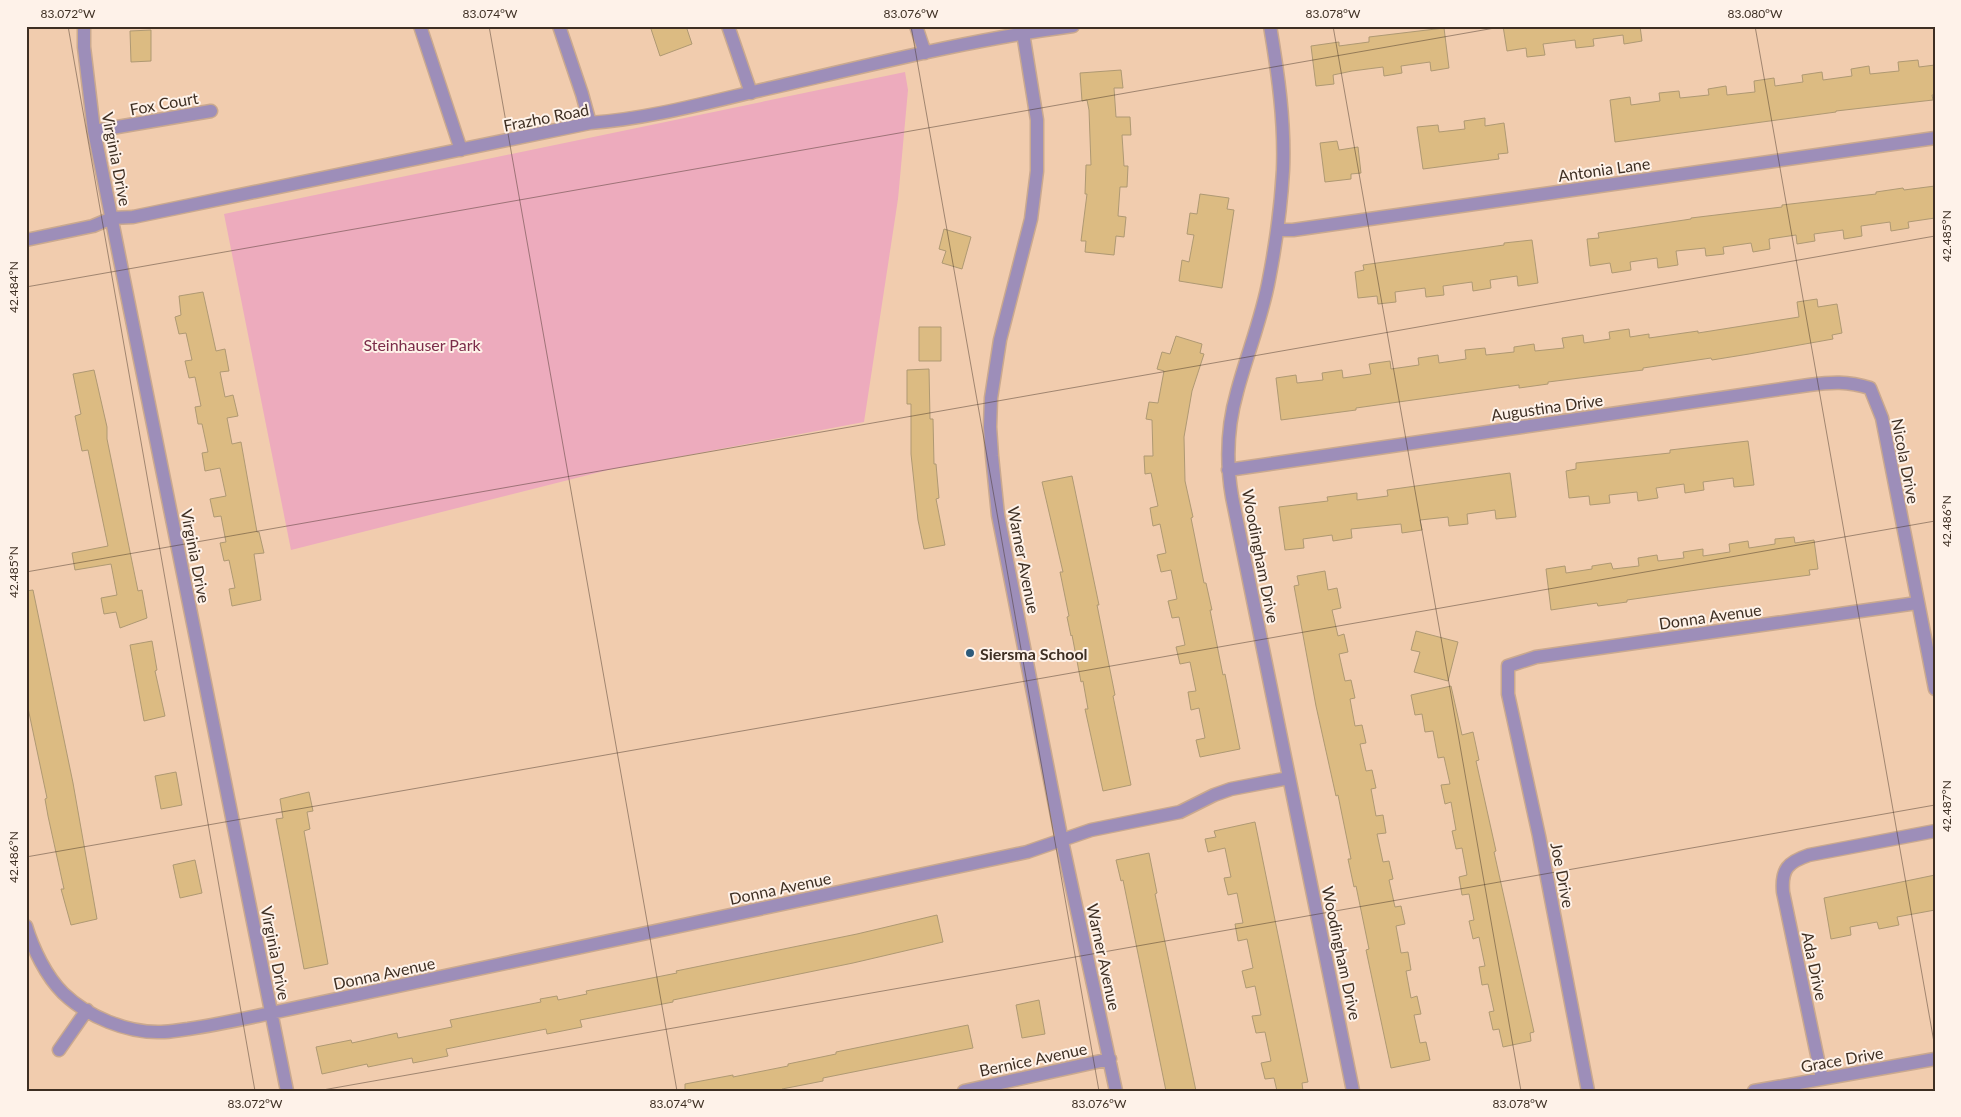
<svg xmlns="http://www.w3.org/2000/svg" width="1961" height="1117" font-family="Lato,sans-serif">
<style>
.green{fill:#edabbd}
.building{fill:#dcbb82;stroke:#af9973}
.lines{fill:none;stroke-linecap:round;stroke-linejoin:round}
.minor-casing{stroke:#caa98f;stroke-width:15}
.minor{stroke:#9d8eb9;stroke-width:12}
.ticks{fill:none;stroke:#3e2f23;stroke-width:1;stroke-opacity:0.45}
.poi-dot{fill:#2d5b7b;stroke:#fef2e9;stroke-width:2}
.labels{text-anchor:middle;dominant-baseline:central;stroke-width:4;stroke-linejoin:round;paint-order:stroke}
.street-label{font-size:16px;fill:#3e2f23;stroke:#fef2e9}
.park-label{font-size:16px;fill:#7b2c49;stroke:#fef2e9}
.poi-label{font-size:16px;font-weight:bold;fill:#3e2f23;stroke:#fef2e9;text-anchor:start}
.neatline{fill:none;stroke:#3e2f23;stroke-width:2}
.ticks-label{font-size:12px;text-anchor:middle;fill:#3e2f23}
</style>
<rect width="100%" height="100%" fill="#f1ccae"/>
<path class="green" d="M905,72l3,18 -10,109 -34,223 -256,48 -317,80 -67,-336z"/>
<path class="building" d="M650,26h36l6,18 -32,12z
M1503,26h137l2,15 -18,3 -1,-9 -30,4 1,7 -18,2 -1,-8 -32,4 2,11 -18,2 -1,-9 -19,3z
M1444,28l5,40 -18,3 -1,-9 -29,4 1,7 -18,3 -1,-9 -31,4 -19,4 1,9 -18,2 -5,-40 28,-4v4l30,-4v-5z
M151,30v31l-20,1 -1,-31z
M1918,60l1,7 16,-2v30h-3l1,5 -97,11v1l-221,30 -5,-42 20,-3 1,8 29,-4 -1,-8 20,-2 1,7 29,-3 -1,-6 18,-3 1,9 28,-3 -1,-11 20,-3 1,8 28,-4 -1,-7 20,-3 1,8 29,-4 -1,-7 18,-3 1,8 29,-3 -1,-9z
M1121,70l2,18h-9l2,29h14l1,18h-9l2,31h4l-1,21h-7l-2,29 8,1 -2,20 -8,-1 -2,19 -29,-3 1,-11h-5l6,-47h-2l1,-29h5l-2,-55 -2,-10 -5,1 -2,-28z
M1485,118v8l19,-3 4,30 -10,1 1,5 -76,10 -6,-42 21,-2 1,7 26,-3 -1,-8z
M1337,141l2,9 19,-3 3,26 -10,1v5l-26,3 -5,-39z
M1935,186v32l-27,4 1,6 -18,3 -1,-9 -29,4 1,10 -18,3 -1,-9 -29,4 1,7 -18,3 -1,-9 -27,4 1,10 -17,3 -2,-9 -28,4 1,7 -18,2 -1,-8 -29,3 2,14 -20,3 -1,-10 -27,4 1,8 -19,3 -2,-10 -20,3 -3,-27 12,-1 -1,-5 93,-14v-1l91,-11v-2l94,-11v-2l27,-4 1,2z
M1200,194l29,4 -2,11 7,1 -12,78 -43,-7 3,-21 7,2 5,-27 -7,-1 3,-21 7,1z
M944,229l27,8 -9,32 -20,-6 4,-12 -7,-2z
M1532,240l6,43 -20,3 -1,-10 -27,4 1,8 -18,3 -1,-9 -29,4 1,9 -18,2 -1,-9 -30,4 1,10 -18,2 -1,-8 -19,2 -3,-26 9,-2 -1,-5 141,-20v-2z
M203,292l13,59 9,-2 4,22 -9,1 5,25 8,-2 5,21 -11,2 5,26 9,-2 16,90h2l5,21 -10,1 7,46 -29,6 -3,-17 6,-1 -6,-28 -5,1 -4,-18 6,-1 -5,-26 -7,1 -4,-18 16,-3 -6,-28 -15,3 -3,-18 6,-1 -6,-28h-4l-3,-17 6,-1 -6,-29 -6,1 -4,-17 7,-1 -6,-27 -7,1 -4,-17 6,-2 -2,-19z
M1817,299l1,8 19,-3 5,29 -10,2 1,4 -84,15 -37,6 -1,-2 -68,10v2l-95,12v2l-29,4v-3l-163,23v2l-75,10 -5,-42 20,-3 1,8 26,-3 -1,-7 20,-3 1,8 28,-4 -2,-10 21,-3 1,8 28,-4 -1,-7 20,-3 1,8 27,-4 -1,-9 20,-2 1,7 28,-3v-5l20,-3 1,7 29,-3 -2,-10 21,-3 1,8 26,-4 -1,-7 20,-3 1,8 19,-3v4l49,-7v2l101,-16 -2,-15z
M919,327h22v34h-22z
M1176,336l26,8 -2,9 4,1 -12,37 -8,46 1,44 8,36 -2,1 13,65h2l6,27h-2l13,65 2,-1 15,75 -40,8 -4,-17 9,-2 -6,-30 -8,2 -3,-18 8,-1 -6,-29 -10,2 -4,-17 9,-2 -6,-28 -7,1 -4,-17 9,-2 -6,-29 -10,2 -4,-17 9,-2 -6,-29 -7,2 -3,-18 8,-2 -7,-33 -6,1 -1,-18h9l-1,-36 -6,-1 3,-17 9,1 6,-32 -7,-2 5,-17 8,2z
M929,369l1,50h3l1,45h2l3,34 -3,1 9,46 -21,4 -6,-29 -7,-66v-50h-4v-34z
M94,370l13,57v12l31,152 4,-1 5,28 -27,10 -4,-16 -12,2 -3,-16 16,-3 -6,-31 -36,6 -3,-17 36,-7 -20,-96 -6,1 -7,-35 6,-2 -8,-40z
M1748,441l6,44 -20,2 -1,-9 -30,4 1,8 -19,3 -1,-9 -28,4 2,10 -20,3 -1,-9 -28,3 1,8 -20,2 -1,-9 -20,2 -3,-27 10,-2v-6l94,-10v-3z
M1510,473l6,44 -20,2 -1,-9 -28,4 1,10 -19,2 -1,-9 -28,3 2,10 -20,3 -1,-9 -50,5 1,9 -19,3 -1,-6 -29,4 1,9 -19,2 -6,-43 49,-6 -1,-4 30,-4v7l31,-4 -1,-6z
M1072,476l27,129h-2l18,90 -2,1 18,89 -28,6 -18,-82h3l-5,-28 -2,1 -9,-47 -1,1 -4,-19 2,-1 -9,-44h3l-21,-90z
M1794,537l1,6 19,-3 4,29 -9,1 1,5 -92,12 -91,13v2l-29,4 -1,-3 -46,7 -5,-41 19,-3 1,7 26,-4v-3l19,-3 2,6 26,-3 -1,-8 19,-3 1,6 26,-3 -1,-6 20,-3v7l27,-4 -1,-8 19,-3 1,7 26,-4v-5z
M1325,571l3,19 9,-2 4,20 -9,2 6,26 6,-2 4,18 -9,2 6,27 6,-1 4,18 -5,1 5,27 7,-1 4,18 -6,1 6,27 6,-1 4,18 -5,1 5,27 7,-1 3,18 -9,1 6,28 6,-1 4,18 -4,1 6,27 6,-1 4,18 -9,2 5,27 7,-1 3,18 -5,1 5,27 6,-2 4,18 -7,1 6,28 6,-1 4,18 -39,8 -25,-118 3,-1 -13,-63 -2,1 -6,-28h3l-13,-64 -2,1 -20,-90 -22,-120 5,-1 -2,-9z
M33,590l40,193 24,136 -26,6 -10,-36h3l-16,-73 -3,-17 2,-1 -19,-90 -2,-117z
M1416,631l42,11 -10,39 -34,-9 6,-20 -9,-2z
M152,641l5,29 -2,1 10,45 -21,5 -14,-76z
M1451,686l11,49 11,-3 6,28 -3,1 20,90 -2,1 40,180 -4,1 1,8 -28,6 -4,-18 -6,1 -4,-18 5,-1 -6,-27 -6,1 -3,-18 6,-1 -6,-29 -6,2 -4,-18 5,-1 -5,-26 -7,1 -3,-18 8,-2 -5,-27 -6,1 -4,-18 4,-1 -5,-28 -6,2 -4,-19 9,-1 -6,-27 -6,1 -5,-27 -8,1 -3,-18 -7,1 -4,-20z
M176,772l6,33 -21,4 -6,-33z
M309,792l4,19 -6,1 3,17 -6,2 24,133 -24,5 -28,-150 7,-1 -3,-19z
M1255,822l53,260 -6,1 1,8h-26l-3,-13 -9,1 -4,-16 10,-2 -6,-29 -9,1 -4,-17 9,-1 -6,-29 -9,2 -4,-17 11,-3 -6,-29 -9,2 -3,-17 8,-1 -6,-30 -9,2 -4,-17 7,-1 -6,-29 -17,4 -3,-13 11,-2 -2,-6z
M1149,853l8,40 -2,1 41,197h-30l-43,-211 -2,1 -5,-21z
M195,860l7,33 -22,5 -7,-33z
M1935,875v35l-38,7 2,8 -20,4 -2,-7 -27,5 1,8 -20,4 -7,-41z
M937,915l6,27 -90,21 -180,37v2l-93,18 2,7 -35,7 -1,-5 -100,20 2,7 -35,7 -1,-5 -44,9 -1,-3 -45,10 -6,-27 35,-7 1,3 45,-10 1,5 54,-11 -2,-7 91,-18 -1,-3 17,-3 1,4 29,-6 -1,-3 91,-18 -1,-2 181,-37z
M1039,1000l6,34 -23,4 -6,-33z
M968,1025l5,23 -150,30v3l-41,8 1,2h-98v-7l48,-9v2l55,-11v-2l48,-10v-2z"/>
<g class="lines">
<defs>
<path id="minor" d="M84,26v21l10,84 193,960
M420,26l41,124
M559,26l23,68 8,29
M728,26l23,67
M916,26l9,27
M1270,26c8,47 15,96 13,144 -2,36 -7,73 -14,109 -7,39 -22,75 -32,113 -10,35 -11,70 -5,105l121,594
M1023,33l14,87v51l-6,48 -31,121 -9,58 -1,29 2,29 6,59 64,326 54,250
M94,131l117,-20
M1277,230h16l642,-92
M26,240l67,-14 19,-8 21,-1 457,-94c56,-4 112,-19 167,-32 105,-24 209,-51 316,-65
M1228,470l581,-85c23,-3 38,-4 61,3l12,30 53,271
M26,926c7,23 20,50 37,67 25,24 64,40 98,39 9,0 18,-2 27,-3 28,-4 55,-10 83,-16l756,-161 64,-22 89,-18 34,-17 17,-6 58,-11
M59,1050l28,-40
M1822,1079l-39,-187c-2,-23 5,-30 26,-37l126,-24
M964,1091l146,-32
M1588,1091l-49,-255 -31,-142v-28l28,-9 381,-54
M1754,1091l181,-32"/>
</defs>
<use href="#minor" class="minor-casing"/>
<use href="#minor" class="minor"/>
</g>
<path class="ticks" d="M68,26l187,1065M489,26l188,1065M911,26l188,1065M1333,26l188,1065M1755,26l180,1022M26,287l1480,-261M26,572l1909,-336M26,857l1909,-336M317,1091l1618,-286M1933,1091l2,-1"/>
<circle class="poi-dot" cx="970" cy="653" r="5"/>
<g class="labels">
<g class="street-label">
<text transform="translate(164 103) rotate(-10)">Fox Court</text>
<text transform="translate(546 117) rotate(-11)">Frazho Road</text>
<text transform="translate(117 159) rotate(79)">Virginia Drive</text>
<text transform="translate(1604 169) rotate(-8)">Antonia Lane</text>
<text transform="translate(1547 407) rotate(-8)">Augustina Drive</text>
<text transform="translate(1906 461) rotate(79)">Nicola Drive</text>
<text transform="translate(196 556) rotate(79)">Virginia Drive</text>
<text transform="translate(1261 556) rotate(79)">Woodingham Drive</text>
<text transform="translate(1024 560) rotate(79)">Warner Avenue</text>
<text transform="translate(1710 616) rotate(-8)">Donna Avenue</text>
<text transform="translate(1563 875) rotate(79)">Joe Drive</text>
<text transform="translate(780 888) rotate(-12)">Donna Avenue</text>
<text transform="translate(276 953) rotate(79)">Virginia Drive</text>
<text transform="translate(1342 953) rotate(78)">Woodingham Drive</text>
<text transform="translate(1104 957) rotate(78)">Warner Avenue</text>
<text transform="translate(1815 966) rotate(78)">Ada Drive</text>
<text transform="translate(384 973) rotate(-12)">Donna Avenue</text>
<text transform="translate(1033 1059) rotate(-12)">Bernice Avenue</text>
<text transform="translate(1842 1059) rotate(-10)">Grace Drive</text>
</g>
<g class="park-label">
<text x="422" y="344">Steinhauser Park</text>
</g>
<g class="poi-label">
<text x="980" y="653">Siersma School</text>
</g>
</g>
<rect width="1961" height="1117" fill="none" stroke="#fef2e9" stroke-width="55"/>
<rect x="28" y="28" width="1906" height="1062" class="neatline"/>
<g class="ticks-label">
<text x="68" y="18">83.072°W</text>
<text x="490" y="18">83.074°W</text>
<text x="911" y="18">83.076°W</text>
<text x="1333" y="18">83.078°W</text>
<text x="1755" y="18">83.080°W</text>
<text transform="translate(1947 236) rotate(-90)" y="4">42.485°N</text>
<text transform="translate(14 287) rotate(-90)" y="4">42.484°N</text>
<text transform="translate(1947 521) rotate(-90)" y="4">42.486°N</text>
<text transform="translate(14 572) rotate(-90)" y="4">42.485°N</text>
<text transform="translate(1947 806) rotate(-90)" y="4">42.487°N</text>
<text transform="translate(14 857) rotate(-90)" y="4">42.486°N</text>
<text x="255" y="1108">83.072°W</text>
<text x="677" y="1108">83.074°W</text>
<text x="1099" y="1108">83.076°W</text>
<text x="1520" y="1108">83.078°W</text>
</g>
</svg>
